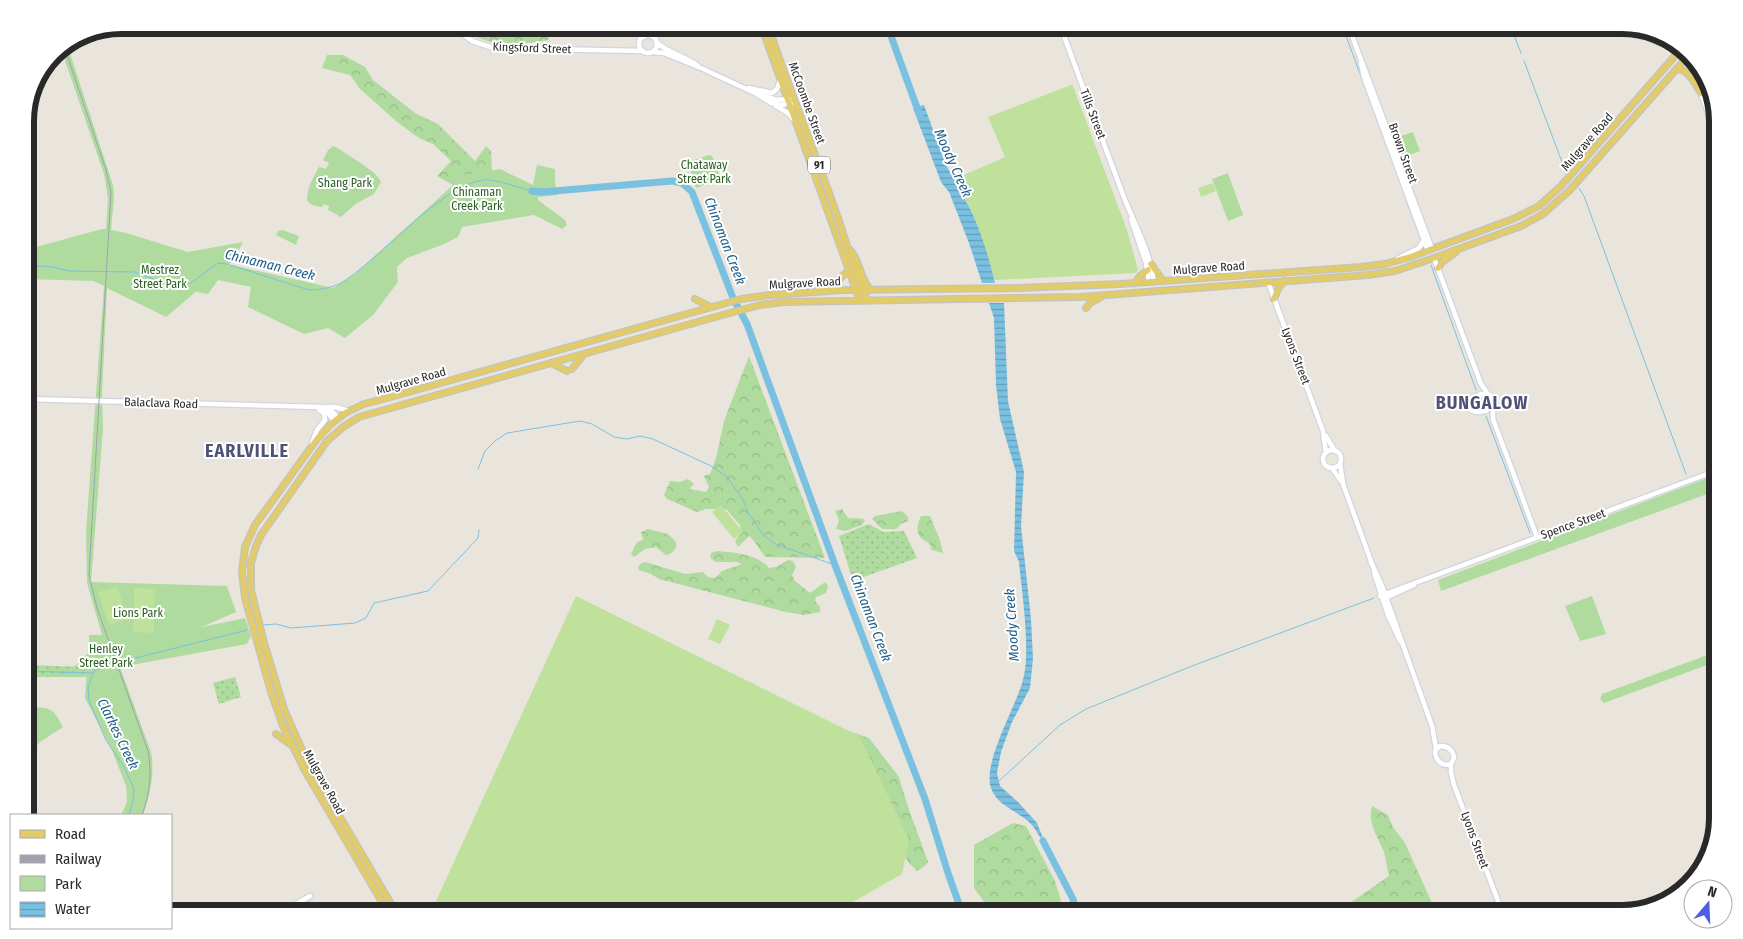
<svg xmlns="http://www.w3.org/2000/svg" width="1743" height="939" font-family="'Fira Sans Condensed',sans-serif">
<style>
.grass{fill:url(#grass-dots)}
.forest{fill:url(#forest-crowns)}
.park{fill:#afdb9e}
.pitch{fill:#bfe19b}
.water{fill:url(#water-rules)}
.lines{fill:none;stroke-linecap:round;stroke-linejoin:round}
.stream{stroke:#7ac0e1;stroke-width:1}
.river{stroke:#7ac0e1;stroke-width:7}
.tertiary-casing{stroke:#d2d4e0;stroke-width:7}
.secondary-casing{stroke:#d2d4e0;stroke-width:8}
.primary-casing{stroke:#c3c3c3;stroke-width:8}
.tertiary{stroke:#fff;stroke-width:4.5}
.secondary{stroke:#fff;stroke-width:5}
.primary{stroke:#e2cc6a;stroke-width:5.5}
.rail{stroke:#a0a1b1;stroke-width:1}
.labels{text-anchor:middle;dominant-baseline:central;stroke-width:4;stroke-linejoin:round;paint-order:stroke}
.shield{fill:#fff;stroke:#696969;stroke-width:1}
.shield-label{font-size:11px;font-weight:bold;fill:#292929}
.street-label{font-size:12px;fill:#292929;stroke:#fff}
.park-label{font-size:12px;fill:#2a5e21;stroke:#fff}
.water-label{font-size:14px;font-style:italic;fill:#1b5e8b;stroke:#fff}
.district-label{font-size:18px;font-weight:bold;letter-spacing:1px;fill:#4e5375;stroke:#fff}
.rim{fill:none;stroke:#292929;stroke-width:6}
</style>
<defs>
<pattern id="grass-dots" width="8" height="8" patternUnits="userSpaceOnUse" patternTransform="scale(1.25)"><rect width="8" height="8" fill="#afdb9e"/><path d="M2 2h.1M6 6h.1" fill="none" stroke="#97bc88" stroke-width="1.8" stroke-linecap="round"/></pattern>
<pattern id="forest-crowns" width="20" height="18" patternUnits="userSpaceOnUse" patternTransform="scale(1.25)"><rect width="20" height="18" fill="#afdb9e"/><path d="M2 6a3 3 0 1 1 6 0M12 15a3 3 0 1 1 6 0" fill="none" stroke="#97bc88"/></pattern>
<pattern id="water-rules" width="6" height="5" patternUnits="userSpaceOnUse" patternTransform="scale(1.25)"><rect width="6" height="5" fill="#7ac0e1"/><path d="M0 2.5h6" fill="none" stroke="#649cb6"/></pattern>
</defs>
<rect width="100%" height="100%" fill="#eae5dc"/>
<path class="grass" d="M1482,397l7,2 1,4 -9,6 -7,-1 -2,-2 2,-5z
M869,524l14,8 21,-1 13,27 -56,20 -10,-3 -12,-39z
M25,665l62,2v10h-62z
M235,677l6,20 -22,7 -6,-21z"/>
<path class="forest" d="M459,25h42l9,4 13,-4h31l-6,15c-31,6 -65,8 -89,-15z
M327,55h16l22,12 8,13 42,33 23,11 37,37 11,-15 5,5 1,20 -29,5 -10,9 -16,-9 14,-15 -18,-17 -14,-6 -22,-16 -37,-33 -10,-14 -28,-7z
M749,356l76,202 -59,-1c-7,-7 -10,-15 -17,-21l-11,11 -3,-6 6,-8 -1,-8 -14,-16h-20l-9,3 -30,-13 -3,-4 6,-14 10,1 8,-3 6,5 -5,5 17,3 3,-5 -5,-11 6,-2 6,-16 8,-37z
M842,509l6,9c6,1 12,-1 17,2l-3,5 -17,6 -9,-2 3,-9 -4,-9z
M902,511l6,6v4l-7,3 -5,5h-14l-10,-10 3,-3z
M921,516h9l10,24 3,13 -11,-3 -3,-7c-13,-5 -14,-14 -8,-27z
M648,529l20,5 8,8c1,8 -3,11 -10,13l-10,-8 -11,2 -11,8 -3,-3 6,-12 6,-2 -2,-8z
M717,551c16,1 42,4 52,17l7,-1 12,-7 5,1 3,6 -4,8 3,6 15,12 15,-11 3,4 -2,7 -10,4 -1,4 5,6v5l-16,3 -18,-3 -127,-33 -8,-5 -12,-4 -1,-2 2,-4 5,-2 40,12 18,-2 5,5 7,1 7,-7 20,-7 -5,-2h-22l-5,-5 1,-4z
M829,724l40,14 30,39 8,27 21,58 -3,4 -8,5 -9,-9z
M1372,806l16,9 5,12 12,16 32,71h-103l55,-38c-2,-8 -3,-16 -5,-24 -6,-15 -17,-29 -12,-46z
M1013,823l13,3 29,55 10,33h-72l-19,-26v-43z"/>
<path class="park" d="M67,44l46,141 1,13 -3,32 15,3 62,19 55,-10 -9,17 -7,7 5,-1 101,23 22,-14 108,-98 37,-7 33,16 4,-20 18,4v14l3,12 -20,2v3l27,20 2,5 -5,4 -28,-14 -72,12 -4,10 -14,7 -37,14 -10,9 1,15 -25,33 -28,23 -17,-10 -24,6 -56,-27 3,-20 -33,-7 -10,14 -11,-2 1,-2 -32,27 -59,-29 -5,107 1,33 -12,154 136,4 9,26 -34,15 43,-9 6,18 -4,8 -127,23 31,85c4,22 -1,42 -8,63h-22l6,-13 -1,-16 -14,-36 -27,-52 2,-31h-13l15,-15v-17h13l-15,-52 -1,-51 18,-246 -11,-5 -68,-2v-29l77,-21h4l2,-30 -4,-25 -43,-125z
M1413,132l7,19 -18,7 -8,-20z
M333,146l3,1c10,7 42,25 45,35l-7,12 -17,9 -16,14 -13,-7 1,-4 -5,-2 -2,3c-4,0 -13,-2 -15,-7 0,-12 6,-22 12,-33l7,2 3,-6 -6,-3 5,-10z
M709,155l3,1 9,23 -25,9 -8,-26z
M1228,173l15,42 -15,6 -16,-42z
M282,230l17,6 -3,9 -20,-10 2,-4z
M1718,474v16l-277,101 -3,-11z
M1592,596l14,38 -26,7 -15,-35z
M1718,651v10l-114,42 -4,-4 2,-5z
M25,707c23,1 27,-2 38,20l-23,15 -11,13h-4z
M309,901l7,13h-30z"/>
<path class="pitch" d="M1071,85l2,1 54,144 11,40 -2,3 -141,7 -23,-67 -5,-11 -13,-19 1,-4 50,-22 -17,-40z
M1213,183l3,8 -15,6 -3,-9z
M721,505l22,27 -9,7 -22,-27z
M117,586l11,33 -19,6 -11,-33z
M134,588l21,1 -1,21 -20,-1z
M576,596l283,140 50,103 -7,35 -70,40h-402z
M134,612h20v21l-21,-1z
M717,619l13,6 -10,19 -12,-5z"/>
<path class="water" d="M924,105l21,58 7,13 5,-1 1,3 -3,1 -1,4c20,24 34,70 41,100h-13l-13,-40 -20,-51 -8,-10 -28,-74z
M989,303h15l4,98 16,71 -3,54 10,93 2,39 -3,30 -18,34 -11,30 -4,21 3,13 18,16 19,21 10,25c-6,-8 -10,-18 -17,-25 -12,-12 -33,-17 -39,-35 -9,-25 25,-81 32,-108 8,-30 -1,-86 -4,-118l-5,-11 2,-79 -16,-53 -4,-34 -2,-67z"/>
<g class="lines">
<path class="stream" d="M1342,25l24,65
M1510,25l11,28
M1524,61l41,109
M1375,112l28,78
M1579,188l5,8 102,278
M1407,203l14,36
M25,265l28,2 16,4 66,1 21,8 22,5 13,-2 27,-20 9,1 82,26c10,0 21,-2 30,-6 40,-22 108,-108 152,-104 14,2 28,8 41,11
M1431,265l45,125
M1486,416l44,117
M478,469l7,-18 10,-10 12,-8 73,-12 12,3 22,13 13,2 13,-3 13,3 58,27 16,11 15,21 7,16 14,21 12,9 60,21
M263,625l13,-1 15,4 64,-5 11,-5 8,-15 54,-12 50,-53 1,-8
M25,671l67,2
M999,781l61,-56 26,-16 106,-43 182,-68
M129,815l4,-14 1,-12 -10,-22 -18,-27 -17,-39 -1,-13 6,-17 10,-5 143,-36"/>
<path class="river" d="M887,25l33,91
M532,191l10,1 130,-11 10,2 10,9 41,106 14,26 88,241 90,234 23,74 12,34 10,7
M1043,841l30,58 4,15"/>
<defs>
<path id="tertiary" d="M451,25l21,16 21,7 150,3
M651,25l2,12
M1060,25c21,58 43,117 65,175 11,27 25,52 29,82
M1348,25l84,224
M639 44a9 9 0 1 1 18 0a9 9 0 1 1-18 0Z
M644,37l2,-12
M656,42c12,11 29,14 42,24
M653,52l11,1 37,15 56,26 14,9 9,2 12,-2
M1361,63l3,14 64,174
M749,88l23,5 5,-4 3,-8
M761,95l16,5 12,-1
M776,106l12,7 5,6
M1131,219l15,44 3,19
M1434,258l47,126 7,10
M1397,259l22,-11 5,-8
M1268,282l55,149 3,22
M1481,394l9,1 3,4v4l-7,8 -9,1 -6,-2 -2,-6 4,-6z
M25,399l297,8 8,2 8,9
M1493,404v15l44,118
M327,407h8l14,4
M321,410l7,3 6,8
M1326,436l9,15
M312,443l5,-13 8,-10 -1,-7 -5,-3
M1323 459a9 9 0 1 1 18 0a9 9 0 1 1-18 0Z
M1340,463l3,21 29,80
M1332,468l9,13
M1371,562l11,24 50,140 4,22
M1374,572l14,43 12,26
M1380,596l338,-126
M1385,598l29,-13
M1440,746c8,0 13,4 14,12l-3,6c-9,3 -16,-4 -16,-13z
M1451,764v8l3,13 49,129
M279,914l31,-18"/>
<path id="secondary" d="M1688,56l30,84
M1698,64l20,56"/>
<path id="primary" d="M761,25l99,276
M768,25c19,60 44,119 65,179 12,32 20,66 35,97
M1677,69c13,1 17,14 24,24
M850,250c11,11 9,29 21,40
M1151,264l12,17
M1438,268l4,-6 14,-10
M1135,283l5,-7 8,-6
M818,290l18,-8 12,-11
M695,299l16,8
M1274,299l4,-10 6,-8
M1086,308l4,-5 11,-6
M551,363l16,8
M572,369l12,-15
M276,734l14,10
M389,914l-85,-145 -21,-43 -12,-34 -26,-94 -3,-26 3,-25 10,-22 62,-86 14,-15 14,-11 19,-9 23,-6 325,-91 29,-8 28,-4 76,-5 173,-2 102,-4 241,-17 24,-3 25,-7 103,-38 26,-13 22,-20 120,-137
M397,914l-90,-153 -23,-52 -20,-66 -13,-53v-27l5,-17 5,-11 66,-94 16,-14 16,-10 367,-103 34,-9 24,-3 297,-5 287,-22 27,-4 39,-13 87,-32 22,-12 26,-23 119,-135"/>
</defs>
<use href="#tertiary" class="tertiary-casing"/>
<use href="#secondary" class="secondary-casing"/>
<use href="#primary" class="primary-casing"/>
<use href="#tertiary" class="tertiary"/>
<use href="#secondary" class="secondary"/>
<use href="#primary" class="primary"/>
<path class="rail" d="M64,46l42,124 5,22 -22,383 8,33 51,143c4,23 2,43 -6,64"/>
</g>
<g class="labels">
<rect class="shield" x="808" y="156.5" width="22" height="17" rx="4"/>
<g class="shield-label">
<text x="819" y="165">91</text>
</g>
<g class="street-label">
<text transform="translate(532 48) rotate(2)">Kingsford Street</text>
<text transform="translate(807 103) rotate(70)">McCoombe Street</text>
<text transform="translate(1093 114) rotate(69)">Tills Street</text>
<text transform="translate(1587 142) rotate(-49)">Mulgrave Road</text>
<text transform="translate(1403 153) rotate(70)">Brown Street</text>
<text transform="translate(1209 268) rotate(-4)">Mulgrave Road</text>
<text transform="translate(805 283) rotate(-3)">Mulgrave Road</text>
<text transform="translate(1296 356) rotate(69)">Lyons Street</text>
<text transform="translate(411 381) rotate(-16)">Mulgrave Road</text>
<text transform="translate(161 403) rotate(2)">Balaclava Road</text>
<text transform="translate(1573 524) rotate(-20)">Spence Street</text>
<text transform="translate(324 782) rotate(61)">Mulgrave Road</text>
<text transform="translate(1475 840) rotate(70)">Lyons Street</text>
</g>
<g class="park-label">
<text x="704" y="165">Chataway<tspan x="704" dy="14">Street Park</tspan></text>
<text x="345" y="183">Shang Park</text>
<text x="477" y="192">Chinaman<tspan x="477" dy="14">Creek Park</tspan></text>
<text x="160" y="270">Mestrez<tspan x="160" dy="14">Street Park</tspan></text>
<text x="138" y="613">Lions Park</text>
<text x="106" y="649">Henley<tspan x="106" dy="14">Street Park</tspan></text>
</g>
<g class="water-label">
<text transform="translate(953 163) rotate(66)">Moody Creek</text>
<text transform="translate(725 241) rotate(69)">Chinaman Creek</text>
<text transform="translate(270 265) rotate(14)">Chinaman Creek</text>
<text transform="translate(871 618) rotate(69)">Chinaman Creek</text>
<text transform="translate(1012 625) rotate(-94)">Moody Creek</text>
<text transform="translate(118 734) rotate(64)">Clarkes Creek</text>
</g>
<g class="district-label">
<text x="1482" y="403">BUNGALOW</text>
<text x="247" y="451">EARLVILLE</text>
</g>
</g>
<path d="M0 0H1743V939H0ZM121 34H1622A87 87 0 0 1 1709 121V818A87 87 0 0 1 1622 905H121A87 87 0 0 1 34 818V121A87 87 0 0 1 121 34Z" fill="#fff" fill-rule="evenodd"/>
<path class="rim" d="M121 34H1622A87 87 0 0 1 1709 121V818A87 87 0 0 1 1622 905H121A87 87 0 0 1 34 818V121A87 87 0 0 1 121 34Z"/>
<rect x="10" y="814" width="162" height="115" fill="#ffffff" stroke="#a9a9a9"/>
<rect x="20" y="830" width="25" height="8" fill="#e2cc6a" stroke="#a9a9a9"/>
<text x="55" y="839" font-size="15" fill="#292929">Road</text>
<rect x="20" y="855" width="25" height="8" fill="#a0a1b1" stroke="#a9a9a9"/>
<text x="55" y="864" font-size="15" fill="#292929">Railway</text>
<rect x="20" y="876" width="25" height="15" fill="#afdb9e" stroke="#a9a9a9"/>
<text x="55" y="889" font-size="15" fill="#292929">Park</text>
<rect x="20" y="902" width="25" height="15" fill="url(#water-rules)" stroke="#a9a9a9"/>
<text x="55" y="914" font-size="15" fill="#292929">Water</text>
<g transform="translate(1708 904) rotate(19)"><circle r="24" fill="#ffffff" stroke="#a9a9a9"/>
<path d="M0-4L9 19L0 12L-9 19Z" fill="#4c60e7"/>
<text y="-8" font-size="14" font-weight="bold" text-anchor="middle" fill="#292929">N</text>
</g>
</svg>
